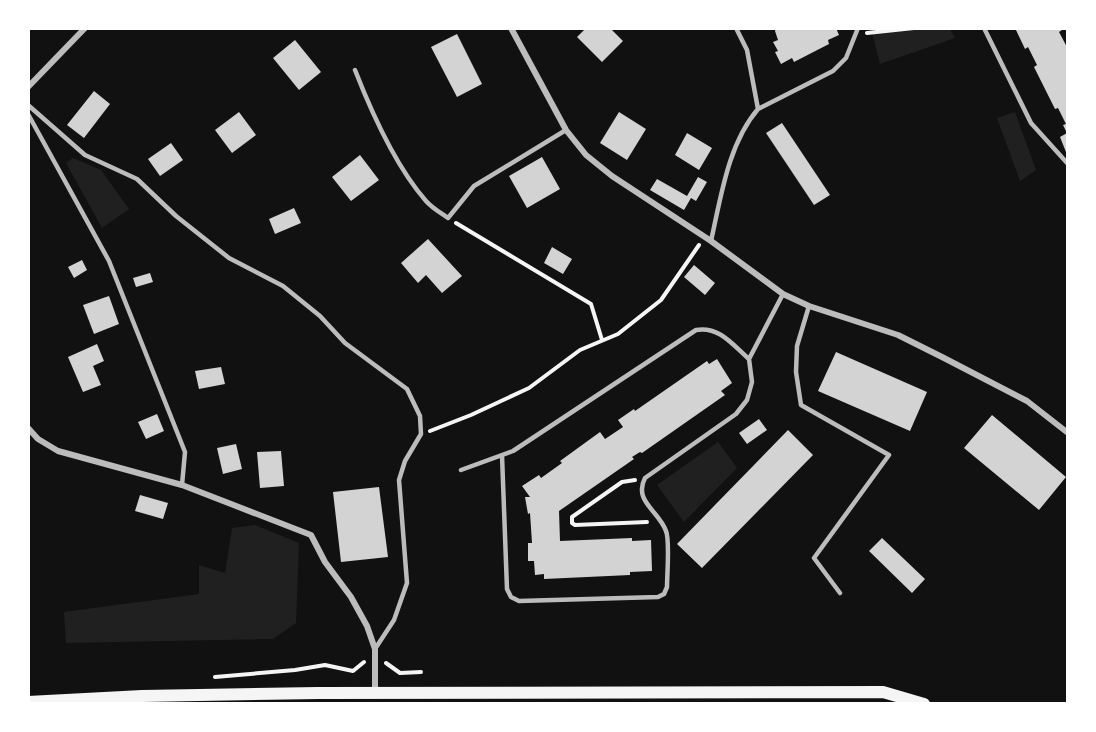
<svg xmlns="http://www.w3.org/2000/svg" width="1096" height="732" font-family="'Fira Sans',sans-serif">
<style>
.green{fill:#202020}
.building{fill:#d3d3d3}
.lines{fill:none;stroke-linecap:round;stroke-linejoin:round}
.path{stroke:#f5f5f5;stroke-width:4}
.service{stroke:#bcbcbc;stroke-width:4.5}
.minor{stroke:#bcbcbc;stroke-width:6}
.secondary{stroke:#f5f5f5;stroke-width:12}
</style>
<rect width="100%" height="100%" fill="#111"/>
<path class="green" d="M873,28l77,1 5,9 -75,26 -9,-35z
M1015,112l21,58 -16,11 -23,-63z
M73,158l28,12 28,39 -27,19 -36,-65z
M718,442l19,26 -53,54 -27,-37z
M255,525l44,18 -3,80 -23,16 -207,4 -2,-31 135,-18v-29l26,8 7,-45z"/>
<path class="building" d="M586,28h24l13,13 -21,21 -25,-25z
M776,28h60l3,7 -11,5 1,4 -35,18 -2,-4 -11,6 -6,-12 3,-1 -5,-9 5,-2 -3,-9z
M1015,28h50l-6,4 9,17v108l-8,-20 7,-4 -4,-8 3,-1 -8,-16 -3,1 -21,-42 3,-2 -9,-18 -3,2z
M457,34l25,50 -25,13 -26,-50z
M295,40l26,32 -22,18 -26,-32z
M94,91l16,13 -26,34 -17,-13z
M239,112l17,23 -24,18 -17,-23z
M619,112l27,17 -19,31 -27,-17z
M782,123l48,72 -16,10 -48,-72z
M687,133l25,15 -13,22 -24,-15z
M171,143l12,17 -23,16 -12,-17z
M360,155l19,25 -28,21 -19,-24z
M542,157l18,32 -33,19 -18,-32z
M698,177l9,5 -11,19 -5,-3 -7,12 -34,-20 7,-11 30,17z
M294,208l7,15 -26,11 -6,-15z
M428,239l34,37 -20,17 -16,-18 -8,8 -17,-20z
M552,247l20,12 -9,15 -19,-11z
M82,260l5,10 -13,8 -6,-11z
M694,265l21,18 -10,12 -21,-18z
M150,273l3,9 -17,5 -3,-9z
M109,296l10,28 -25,10 -11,-29z
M97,344l7,17 -11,5 8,19 -18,7 -15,-35z
M836,352l91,40 -17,39 -92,-40z
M717,359l15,24 -11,8 4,4 -83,58 -2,-1 -8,5 2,2 -75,52 1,30 72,-3v3l19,-1 1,31 -22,1v3l-86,4v-5l-9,1 -1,-14h-6v-18h4l-2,-30 -2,1 -3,-17h5l-8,-11 17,-11 2,3 21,-15 -2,-2 40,-29 5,7 18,-12 -5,-7 16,-11 1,2 72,-50 2,3z
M221,367l4,17 -26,5 -4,-18z
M157,414l7,17 -18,8 -8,-17z
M992,415l74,62 -27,33 -75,-62z
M759,419l8,11 -20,14 -8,-11z
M788,430l25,25 -111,113 -25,-24z
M236,444l6,25 -19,5 -6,-26z
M281,451l3,35 -24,2 -3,-36z
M379,487l9,70 -47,5 -8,-70z
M140,495l28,8 -5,16 -28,-8z
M882,538l43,41 -13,14 -43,-42z"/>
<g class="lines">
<path class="path" d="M867,33l47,-5
M456,223l135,81 11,36
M430,431l41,-16 58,-27 51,-38 38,-16 43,-34 38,-55
M635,480l-13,2 -50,35v6l3,2 72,-3
M386,663l14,10 21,-1
M215,677l80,-7 30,-5 28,6 11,-9"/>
<path class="service" d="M736,28l11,22 11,59
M984,28l47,95 37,41
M355,70c16,41 42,98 71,131 6,7 15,12 22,17l26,-32 92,-56
M28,105l57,50 52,24 39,37 53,42 54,28 37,30 25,27 62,46 13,27 1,18 -16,27 -6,19 8,103 -13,37 -19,29
M28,114l81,147 76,191 -3,33
M711,241c10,-44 17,-97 47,-132l75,-38 13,-13 12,-30
M809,306l-12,40 -1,26 5,33 88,50 -75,103 26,35
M502,455l5,134 4,8 8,4 139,-4 6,-3 3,-7c0,-12 3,-47 -1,-56 -7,-20 -33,-30 -21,-53l91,-64 11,-14 5,-18 -3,-23 34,-65
M461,470l52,-19 183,-121c23,-4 36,14 53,29"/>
<path class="minor" d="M511,28l55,102 20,25 26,21 99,65 72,53 26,12 89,29 46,23 83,43 41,32
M28,87l57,-59
M28,428l10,11 20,12 124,34 129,50 14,27 26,35 16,29 8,23v44"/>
<path class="secondary" d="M28,702l114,-6 176,-3 565,-1 41,12"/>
</g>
<rect width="1096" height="732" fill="none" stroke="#ffffff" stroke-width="60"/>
</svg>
